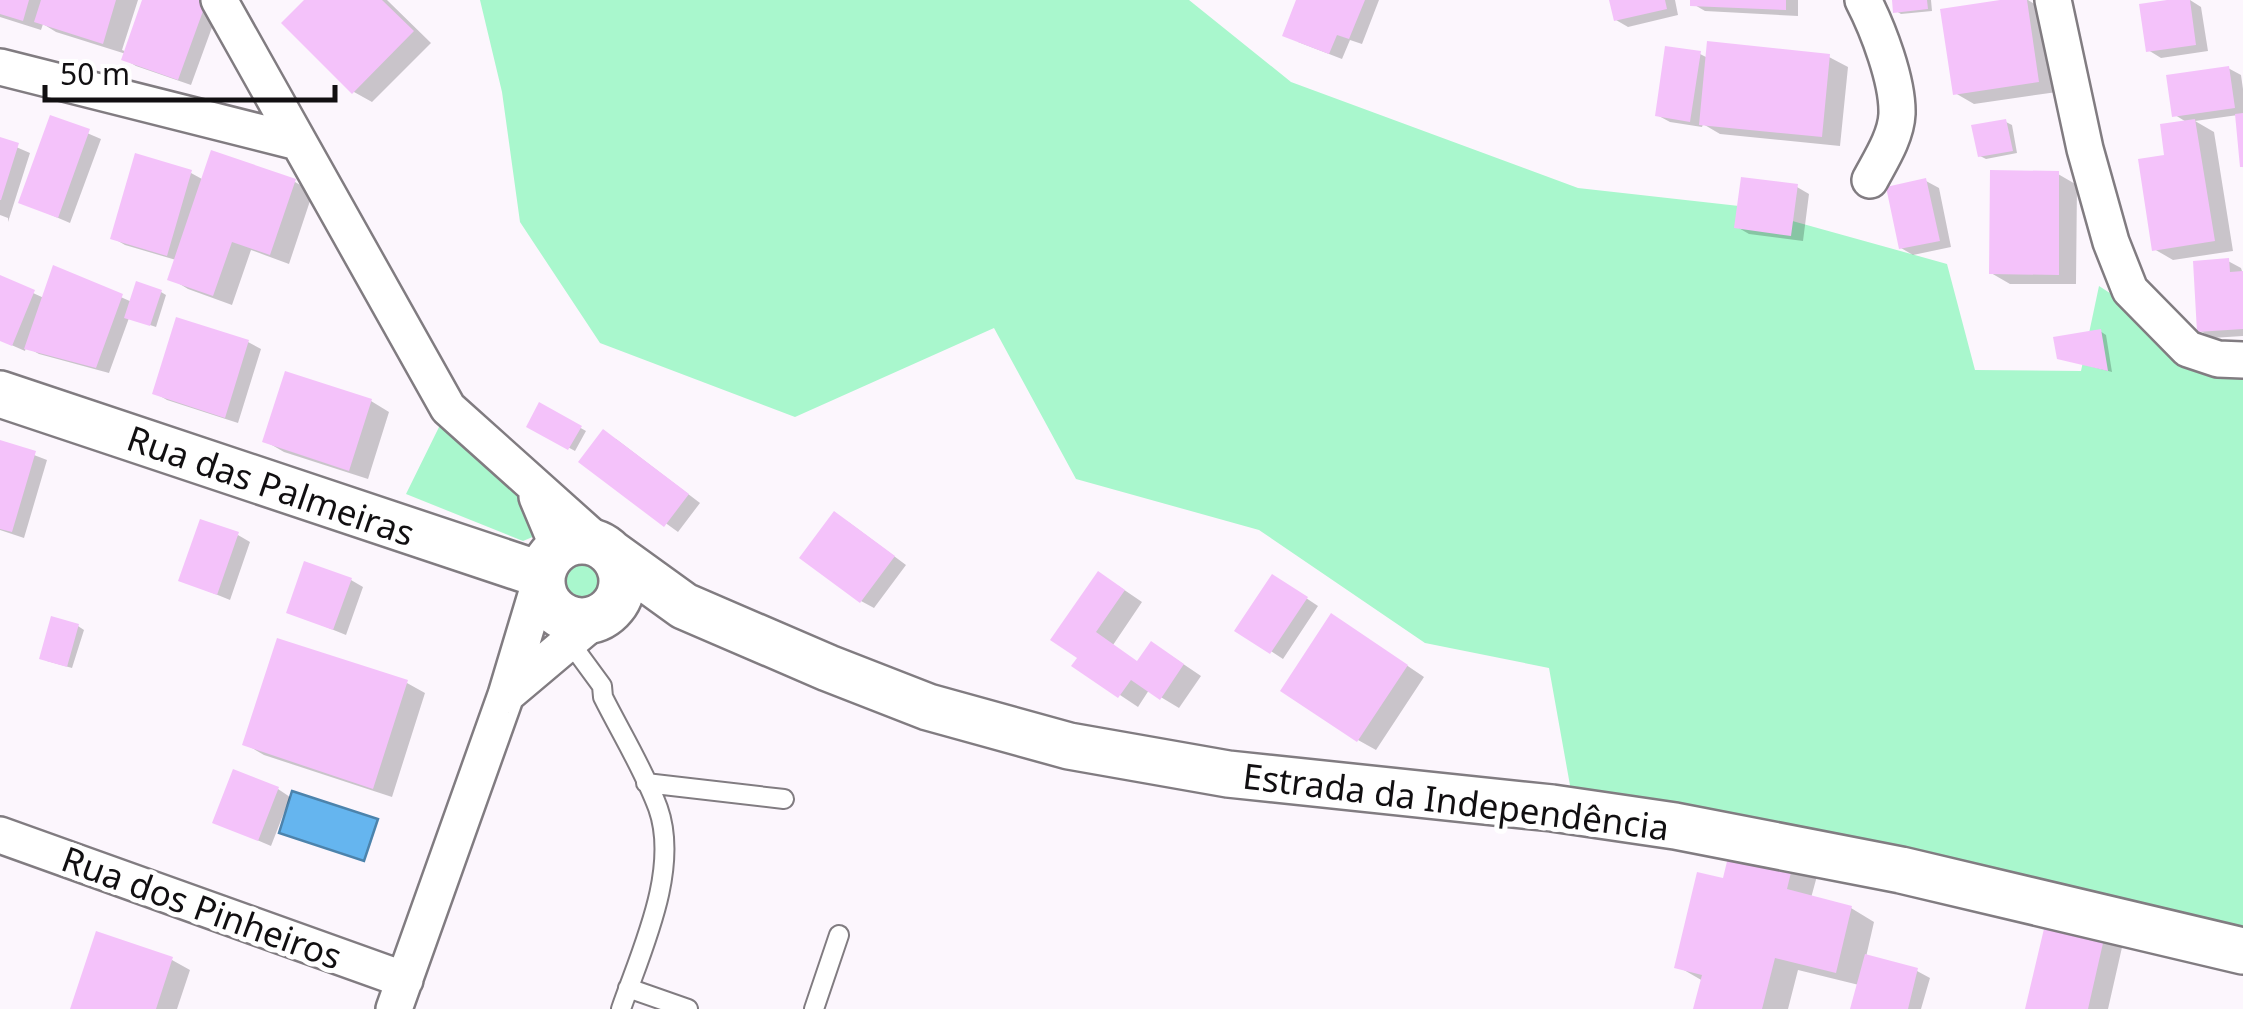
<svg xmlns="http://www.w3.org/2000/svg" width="2243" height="1009" font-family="'Noto Sans',sans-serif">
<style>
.green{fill:#a9f7cd}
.water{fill:#65b5ef;stroke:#4c83ac;stroke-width:2.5}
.shadow{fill:#0003}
.building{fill:#f4c2fa}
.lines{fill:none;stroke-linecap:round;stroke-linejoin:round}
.service-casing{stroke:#817c81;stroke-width:22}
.minor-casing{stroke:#817c81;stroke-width:40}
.tertiary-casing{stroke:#817c81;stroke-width:50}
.service{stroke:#fff;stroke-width:18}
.minor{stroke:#fff;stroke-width:35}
.tertiary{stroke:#fff;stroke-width:45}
.labels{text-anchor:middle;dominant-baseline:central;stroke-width:10;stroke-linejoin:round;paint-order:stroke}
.street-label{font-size:35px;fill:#110f11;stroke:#fff}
</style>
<rect width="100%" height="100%" fill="#fcf6fd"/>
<path class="green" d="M480,0h709l102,82 287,106 161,18 208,58 28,106 106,1 18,-85 144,93v566l-670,-143 -24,-134 -124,-25 -166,-113 -183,-51 -82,-151 -199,89 -195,-74 -80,-121 -18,-130z
M441,423l95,91 -1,22 -12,5 -117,-47z
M558 582a24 24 0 1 1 48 0a24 24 0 1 1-48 0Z"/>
<path class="water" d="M292,791l86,28 -14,42 -85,-28z"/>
<path class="shadow" d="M0,0h138l-16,50 5,2 18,-52h77l-31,85 -55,-19 -12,-7 2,-5 -70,-22 -13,-8 -2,6 -41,-13z
M308,0h79l44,43 -59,59 -18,-10z
M1299,0h80l-17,44 -12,-4 -8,19 -44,-17z
M1611,0h64l3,15 -50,12 -12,-7z
M1693,0h105v16l-93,-5 -12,-7z
M1894,0h37l1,11 -31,3 -5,-3z
M2017,0h11l16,10 13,82 -83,12 -19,-11z
M2190,0l11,7 7,44 -47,7 -13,-8z
M1700,54l8,4 121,-1 19,10 -8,79 -120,-12 -17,-10 -1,3 -32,-5 -13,-7z
M2228,68l13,7 2,14v79l-5,-53 -43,6 19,11 19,119 -60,9 -19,-11 13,-92 21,-34 -13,-8z
M52,118l49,21 -31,84 -49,-21z
M2006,122l6,3 5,28 -31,6 -6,-3z
M0,140l30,13 -22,69v-4l-8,-3z
M191,173l11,6 93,3 18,10 -24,72 -38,-14 -19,55 -44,-16 -18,-11 6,-18 -51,-15 -12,-7z
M2058,174l19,11 -1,99h-66l-19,-11z
M1926,181l13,7 12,59 -38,8 -12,-7z
M1797,187l12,7 -6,47 -54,-7 -12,-7z
M2228,261l13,7 2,6v62l-31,2 -13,-8z
M55,268l77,34 29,-10 5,3 -10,32 -27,-9 -20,55 -70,-19 -13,-7 -1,4 -25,-11v-62l44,20z
M177,320l71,22 13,7 -23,74 -71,-23 -12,-7z
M2100,331l6,4 6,37 -53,-14z
M371,401l18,11 -21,67 -84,-27 -19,-11z
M540,405l46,26 -11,20 -46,-25z
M616,439l84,64 -22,29 -97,-70z
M0,442l47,18 -23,78 -24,-8z
M847,521l59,44 -32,43 -13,-7z
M238,535l12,7 -20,58 -49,-20z
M351,580l12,7 -17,48 -57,-23z
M1285,584l33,22 -35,53 -45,-29z
M1117,585l25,17 -29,43 25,18 32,-8 31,21 -22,32 -30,-18 -11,17 -63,-42z
M78,626l6,4 -12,38 -25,-7z
M1350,627l74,50 -48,73 -18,-10z
M407,683l18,10 -33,104 -128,-42 -19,-11z
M278,789l12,8 -19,49 -56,-24z
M1733,848l84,28 -6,22 40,10 23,14 -8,35 51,14 13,7 -9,31h-68l6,-24 -61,-15 -10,39h-92l7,-28 -26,-15 48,-85z
M2105,933l18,10 -15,66h-80z
M172,960l18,10 -13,39h-104z"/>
<path class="building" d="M0,0h29l-6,21 -23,-7z
M41,0h75l-13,44 -69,-22z
M142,0h65l-29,80 -57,-20z
M304,0h78l32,31 -62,63 -71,-71z
M1296,0h69l-16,39 -12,-4 -8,19 -47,-18z
M1609,0h56l2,9 -53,12z
M1690,0h96v10l-96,-4z
M1892,0h35l1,9 -35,4z
M2000,0h27l12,82 -86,13 -13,-86z
M2167,0h23l6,45 -50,7 -7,-48z
M1707,41l123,13 -8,83 -123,-12z
M1665,46l36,5 -11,71 -35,-6z
M2229,66l6,42 -63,9 -6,-42z
M2243,113v54h-3l-5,-53z
M50,115l40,14 -32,89 -40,-15z
M2006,119l7,32 -35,6 -7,-32z
M2195,119l20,122 -63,10 -14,-92 26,-4 -4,-31z
M0,137l19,6 -18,57h-1z
M211,150l85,29 -26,76 -38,-13 -19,54 -46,-16z
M135,153l57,17 -25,86 -57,-17z
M1990,170l69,1v104l-70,-1z
M1741,177l57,7 -7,52 -57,-8z
M1926,178l14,63 -41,8 -13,-62z
M2229,258l1,14 13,-1v58l-46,3 -4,-71z
M53,265l70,29 -27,74 -72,-19z
M0,275l35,15 -23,56 -12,-5z
M136,281l26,9 -12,36 -26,-8z
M176,317l73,23 -24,78 -73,-24z
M2101,329l7,42 -51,-12 -4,-22z
M285,371l87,28 -23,72 -87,-29z
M539,402l43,24 -14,24 -42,-23z
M603,429l86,65 -25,33 -86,-65z
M0,440l36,11 -24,81 -12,-3z
M834,511l61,45 -35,47 -61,-45z
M200,519l39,13 -22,63 -39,-14z
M304,561l48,17 -19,52 -47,-17z
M1098,571l27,19 -29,42 41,29 14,-20 33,23 -24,36 -29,-20 -13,18 -47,-32 6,-8 -27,-18z
M1272,574l36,23 -38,57 -36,-23z
M1331,613l77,52 -51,77 -77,-51z
M51,616l28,8 -12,43 -28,-8z
M277,638l131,42 -35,109 -131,-44z
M233,769l46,18 -21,54 -46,-18z
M1731,845l63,15 -7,29 65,17 -16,67 -61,-15 -13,51h-69l9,-34 -28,-7 23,-96 26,6z
M2047,916l59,14 -18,79h-63z
M96,931l77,26 -17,52h-86z
M1865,954l53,14 -10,41h-58z"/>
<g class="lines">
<defs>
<path id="service" d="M569,641l33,45 1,11c18,36 41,73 55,111 22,62 -17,143 -37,201
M646,783l138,16
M628,988l60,21
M814,1009l25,-74"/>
<path id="minor" d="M219,0l229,408 154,138
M1863,0c15,29 35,81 34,114 -1,23 -17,47 -27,66
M2053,0l32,149 26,93 19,48 58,59 30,10 25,1
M0,67l298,75
M537,497l21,50
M506,695l89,-75
M0,835l405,145
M394,1009l112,-314 36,-120"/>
<path id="tertiary" d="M0,394l542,181
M542 581a40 40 0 1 1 80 0a40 40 0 1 1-80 0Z
M612,554l72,52 144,62 100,39 141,39 159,28 324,34 123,18 226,44 342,81"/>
</defs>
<use href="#service" class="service-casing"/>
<use href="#minor" class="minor-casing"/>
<use href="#tertiary" class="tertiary-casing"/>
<use href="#service" class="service"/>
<use href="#minor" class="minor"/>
<use href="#tertiary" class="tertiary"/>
</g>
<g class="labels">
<g class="street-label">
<text transform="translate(271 485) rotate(19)">Rua das Palmeiras</text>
<text transform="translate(1456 801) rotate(7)">Estrada da Independência</text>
<text transform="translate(202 907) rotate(20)">Rua dos Pinheiros</text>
</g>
</g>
<path d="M45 85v15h290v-15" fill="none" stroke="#110f11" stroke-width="5"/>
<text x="60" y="85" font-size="30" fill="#110f11" stroke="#ffffff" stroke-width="8" paint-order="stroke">50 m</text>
</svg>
